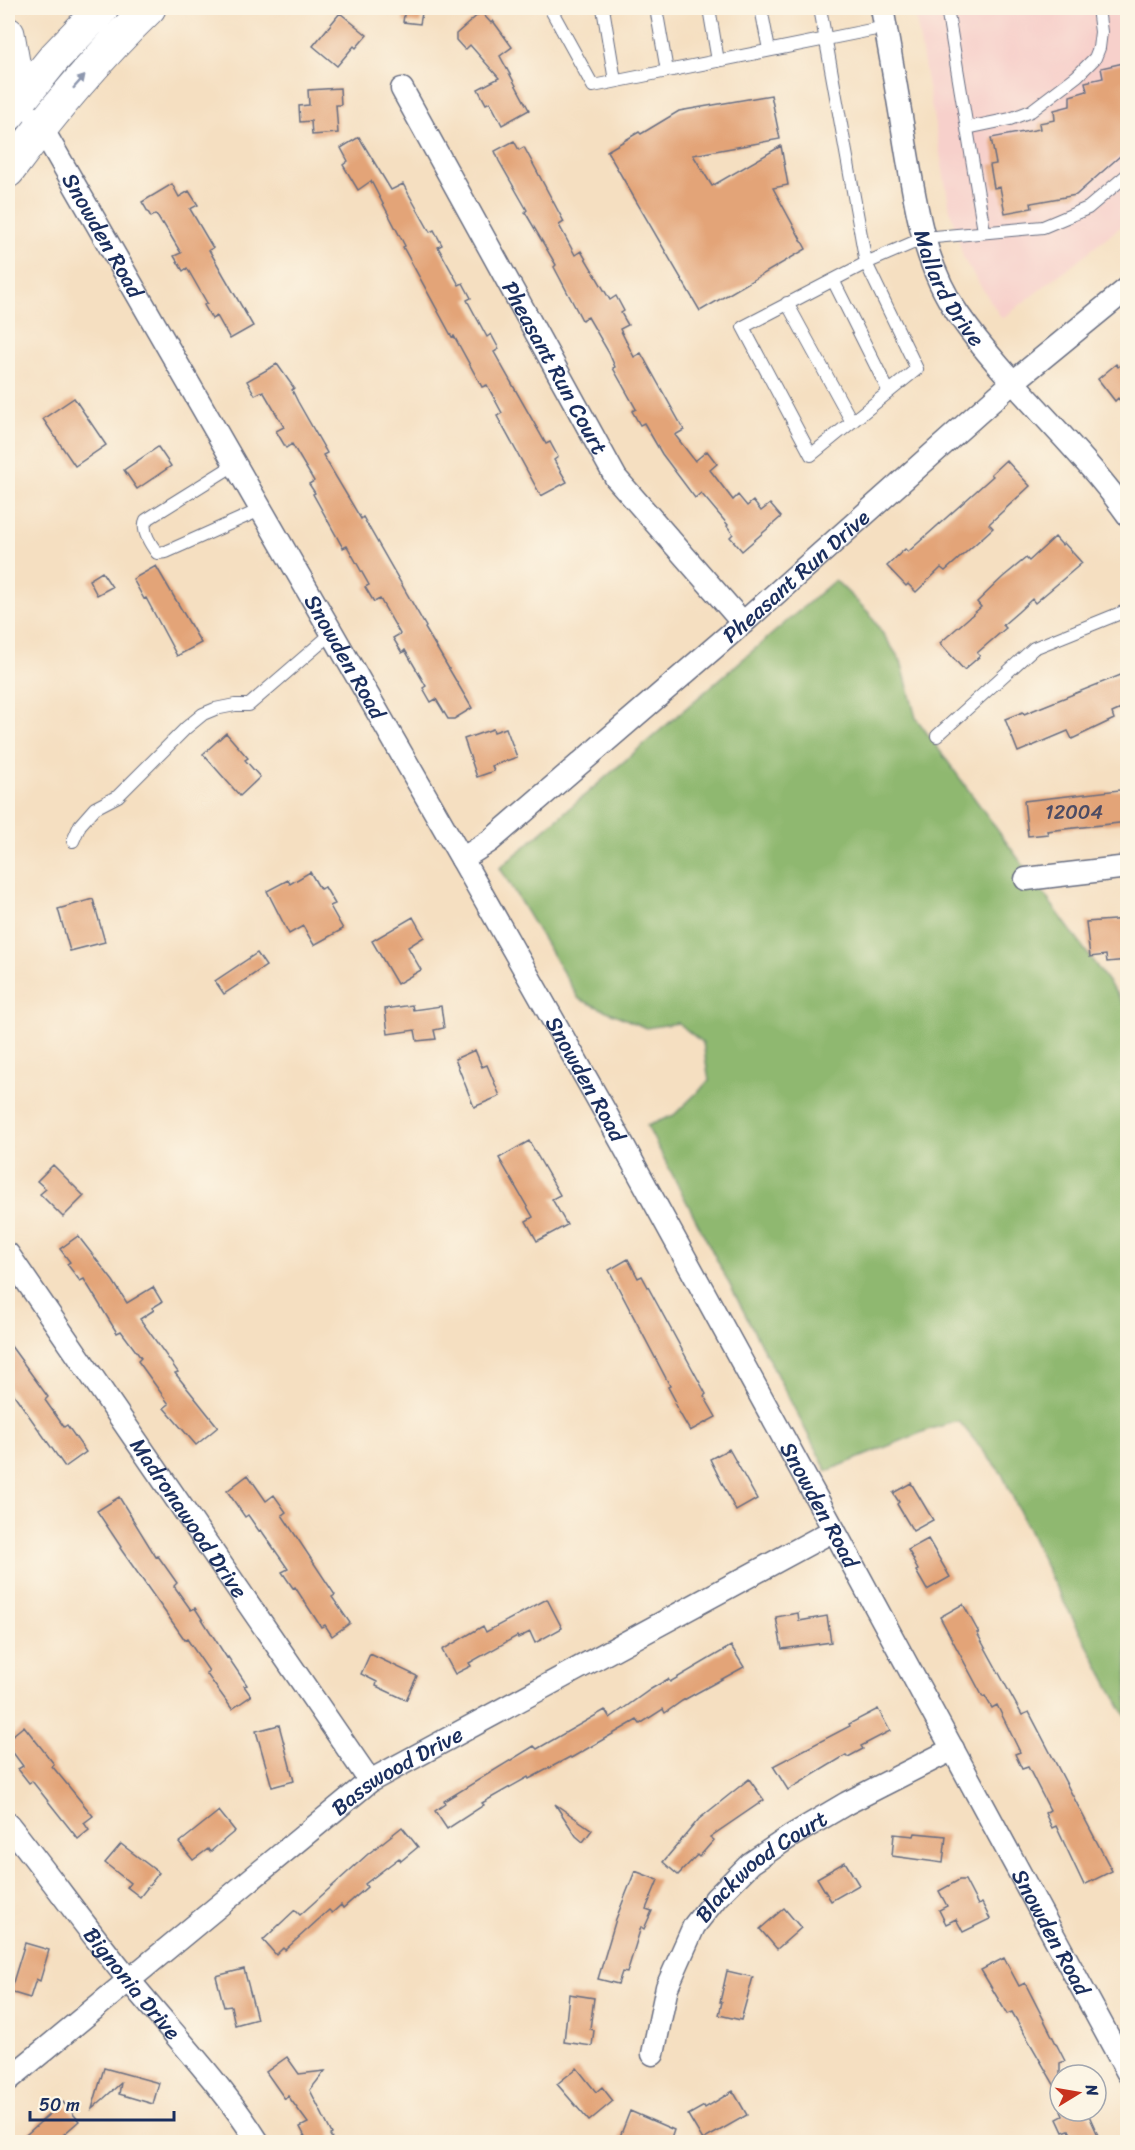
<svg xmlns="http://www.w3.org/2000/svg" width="1135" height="2150" font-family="Sriracha,sans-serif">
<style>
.built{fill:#f7d0cb}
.forest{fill:#8fb86f;stroke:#557466;stroke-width:1.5}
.building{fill:#e3a478}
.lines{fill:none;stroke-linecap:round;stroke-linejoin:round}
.service-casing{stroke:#676d81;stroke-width:14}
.minor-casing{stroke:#676d81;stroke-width:25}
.primary-casing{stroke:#676d81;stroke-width:35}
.motorway-casing{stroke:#676d81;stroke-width:35}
.service{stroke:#fff;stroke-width:12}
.minor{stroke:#fff;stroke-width:22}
.primary{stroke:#fff;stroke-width:33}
.motorway{stroke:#fff;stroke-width:33}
.oneway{fill:#8d97ae}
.labels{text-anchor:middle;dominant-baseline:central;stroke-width:5;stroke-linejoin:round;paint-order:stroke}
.number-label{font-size:20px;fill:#4d4c64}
.street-label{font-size:22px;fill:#1b2f5e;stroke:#fcf5e5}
</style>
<rect width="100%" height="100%" fill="#fcf5e5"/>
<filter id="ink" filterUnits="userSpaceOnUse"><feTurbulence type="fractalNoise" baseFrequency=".0167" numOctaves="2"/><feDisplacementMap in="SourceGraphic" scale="12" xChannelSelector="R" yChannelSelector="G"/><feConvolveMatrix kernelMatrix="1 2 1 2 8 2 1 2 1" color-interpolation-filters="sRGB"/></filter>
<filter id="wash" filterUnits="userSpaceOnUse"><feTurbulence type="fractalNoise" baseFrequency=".008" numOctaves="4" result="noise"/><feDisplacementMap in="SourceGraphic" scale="24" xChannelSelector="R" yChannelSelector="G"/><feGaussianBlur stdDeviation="1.35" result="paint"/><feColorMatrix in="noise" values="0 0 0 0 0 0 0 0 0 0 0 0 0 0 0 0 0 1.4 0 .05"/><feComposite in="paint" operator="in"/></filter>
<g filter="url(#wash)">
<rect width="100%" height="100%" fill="#f5dfc1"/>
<path class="built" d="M914,8h213v214l-125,97 -38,-59 -14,-50z"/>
<path class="forest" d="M835,580l34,33 32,48 15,57 211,290v711l-75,-139 -50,-106 -43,-53 -29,8 -103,42 -180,-345 27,-11 35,-34 -6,-38 -25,-20 -32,5 -67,-29 -79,-131z"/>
<g id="blocks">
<path class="building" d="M405,8h18l-3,16 -17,-2z
M481,12l10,11 2,-2 19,26 -12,9 29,54 -27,15 -12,-23 -4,2 -8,-15 21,-11 -29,-33 -5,5 -9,-10v-6z
M340,13l27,22 -11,13 -2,-2 -17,20 -24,-20z
M1128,62v87l-52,46 -45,8 1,5 -27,5 -5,-26 -6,1 -4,-23 6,-1 -5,-26 49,-9 -1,-6 16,-3 -1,-10 16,-4v-10l17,-5 -2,-9 18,-4 -2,-10z
M340,88l1,17h-5l2,28 -26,2 -1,-14 -11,1 -1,-16 10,-1 -1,-15z
M771,95l9,44 -87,16 19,31 69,-40 7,39 -15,3 33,61 -106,62 -93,-160 32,-19 2,2 38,-23z
M359,137l32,53 12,-6 27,48 4,-2 8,15 -4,2 21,38 4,-2 8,15 -4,2 20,37 4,-3 8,15 -5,3 52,92 4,-2 8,15 -4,3 13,22 -26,14 -44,-80 5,-3 -15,-28 -5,2 -28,-51 -2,1 -49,-90 2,-1 -34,-65 -13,9 -15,-25 5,-4 -7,-13z
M514,141l5,9 5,-3 40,75 -5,3 16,30 6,-4 29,49 6,-4 8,15 -3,2 7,12 -8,4 14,28 7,-4 43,77 -9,5 20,26 12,-10 10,13 -7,6 23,30 5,-5 9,11 6,-5 8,10 9,-7 11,13 -39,34 -12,-14 3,-3 -6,-8 1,-1 -27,-32 -6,5 -33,-44 -18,-31 -4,2 -8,-14 4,-2 -23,-41 2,-1 -6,-14 -21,-36 -6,3 -28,-53 2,-2 -31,-53 2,-2 -28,-49 -4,-10z
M172,184l7,13 10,-6 9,14 -8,4 23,39 -4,2 44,76 -23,13 -13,-23 -5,3 -8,-14 3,-2 -20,-35 -4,3 -9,-15 7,-3 -18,-30 -1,1 -6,-10 -5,3 -9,-15z
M1128,359v51l-10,-12 -3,3 -17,-22 18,-15 2,3z
M277,364l17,24 -2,2 6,12 29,51 -4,2 38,64 2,-2 63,110 -1,1 47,80 -18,11h-6l-12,-20 -5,3 -8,-14 3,-2 -21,-36 -3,3 -9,-15 7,-4 -20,-35 -6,3 -9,-15 4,-2 -22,-39 -4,2 -30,-54 2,-1 -6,-9 5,-3 -22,-37 -6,4 -10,-17 8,-4 -21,-36 -8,4 -8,-14z
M74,398l32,47 -31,21 -32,-47z
M158,447l13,19 -34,23 -13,-19z
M1006,460l24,26 -41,38 4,4 -48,43 -4,-3 -25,24 -8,-8 -2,2 -19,-20 18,-17 3,3 57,-51 28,-25 -2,-2z
M1055,537l7,8 2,-2 18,20 -47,40 -3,-4 -14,13 -15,13 3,3 -29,25 3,3 -16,14 -24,-27 41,-36 -4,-5 26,-25 23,-19 3,3z
M156,566l45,77 -24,13 -31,-58 -2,1 -11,-20z
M102,572l10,15 -15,8 -8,-15z
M1128,672v34l-16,7 2,6 -42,20 -4,-8 -50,21 -13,-33 18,-7 1,2z
M506,728l11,29 -25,9 2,5 -17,6 -13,-38 29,-10 1,3z
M226,733l22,25 -3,2 15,17 -20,19 -37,-42z
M1128,789v33l-81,9 1,3 -20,2 -4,-35z
M310,872l10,17 5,-2 10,17 -5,2 13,23 -29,16 -11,-19 -14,8 -22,-43 21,-11 2,4z
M93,899l12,43 -35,9 -12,-42z
M413,917l11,20 -16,10 13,23 -24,14 -25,-43z
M1128,919v41l-21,2 -1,-7 -16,2 -4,-35z
M257,953l9,13 -42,28 -9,-13z
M412,1005l1,5 28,-4 3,22 -10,2 2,9 -19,2 -2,-11 -27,4 -3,-25z
M475,1050l7,17 5,-2 13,31 -26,11 -19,-48z
M529,1141l31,54 -8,4 15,26 -30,16 -11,-20 7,-4 -34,-59z
M53,1165l31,31 -21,21 -23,-23 6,-5 -9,-8z
M78,1236l35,45 14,22 26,-16 9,15 -10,6 2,2 -14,9 38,53 -3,1 43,54 -22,18 -32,-37 5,-4 -31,-43 3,-3 -20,-27 -4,2 -33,-54 -4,2 -13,-17 3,-2 -10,-13z
M628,1259l10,19 4,-2 64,118 -2,2 12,21 -26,14 -16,-28 2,-1 -8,-15 2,-1 -61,-116z
M8,1342l40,55 -3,3 19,27 3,-2 19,27 -21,15 -57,-81z
M729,1449l28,50 -21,12 -26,-52z
M248,1475l18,26 8,-6 12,17 -4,3 53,80 -3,2 18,26 -18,13 -7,-11 -4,2 -26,-40 -2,1 -11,-16 6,-3 -27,-39 -2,1 -11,-16 -3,2 -18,-26z
M911,1483l22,37 -20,11 -16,-27 2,-2 -6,-9z
M119,1497l37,60 2,-1 19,27 -3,3 17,24 4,-2 32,50 1,-1 19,28 -3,1 7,10 -19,13 -26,-36 3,-2 -22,-32 -2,1 -65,-92 1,-1 -24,-36z
M928,1539l22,38 -23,13 -11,-19 2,-1 -5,-9 1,-1 -6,-10z
M547,1599l15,29 -27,15 -5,-11 -12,6 -1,-2 -48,27 2,3 -16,8 -13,-24 41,-24 3,6z
M963,1604l16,29h-2l45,82 7,-3 83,159 -28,14 -28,-59 -4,2 -7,-15 5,-3 -22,-43 -6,2 -7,-15 5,-2 -23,-47 -5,3 -7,-12 -2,1 -43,-80z
M798,1613l1,8 28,-5 4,26 -49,7 -6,-32z
M731,1646l13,21 -62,34 -17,12 -2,-4 -23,15 -3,-4 -66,38 -1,-1 -41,22 -1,-2 -46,26 2,2 -37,24 -12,-18 10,-7 -1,-3 90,-55 3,3 68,-39 5,8 41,-29 17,-10 2,3z
M370,1654l47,22 -11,24 -30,-14 1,-4 -16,-8z
M878,1709l12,22 -29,15 2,3 -15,8 -2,-2 -58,35 -15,-24 77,-40 -1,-2z
M279,1725l15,56 -22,6 -16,-56z
M24,1726l30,38 -2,2 41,50 -9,7 5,7 -11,9 -46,-58 -3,2 -11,-14 5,-3 -15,-20v-7z
M749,1779l15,21 -54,37 4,3 -15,17 -2,-2 -19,20 -15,-13 36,-43z
M555,1804l37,26 -9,12 -7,-6z
M219,1811l16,20 -25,21 -2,-3 -15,11 -14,-17z
M402,1827l16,20 -17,14 -2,-3 -34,26 2,3 -24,21 -2,-3 -9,8 -3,-3 -44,40 -2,-2 -7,7 -13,-15 32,-30 5,5 68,-61z
M915,1833l31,3 -3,27 -51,-7 2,-22 20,2z
M121,1844l38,29 -19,24 -13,-10 3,-4 -25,-20z
M845,1862l14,23 -28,16 -14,-23z
M635,1871l23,9 -12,29 6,2 -8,18 -3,-2 -14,46 -5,-1 -4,12 -20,-5 18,-60z
M959,1880h6l13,25 4,-2 8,16 -27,13 -7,-13 -10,5 -7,-14 8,-4 -8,-15z
M784,1908l17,20 -24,21 -17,-20z
M25,1943l24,7 -9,31 -4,-2 -6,19 -20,-6z
M1004,1958l15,28 6,-3 40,78 -5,2v32l-48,-83 -5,2 -26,-44z
M244,1969l13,50 -22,6 -4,-19 -7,1 -8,-31z
M727,1971l26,6 -12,43 -22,-5 3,-13h-2z
M569,1994l25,4 -4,31 4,1 -2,16 -28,-4z
M287,2057l12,17 26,-3 -15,19 22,44 -2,1 4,7h-26l-8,-15 8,-4 -20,-27 -3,3 -19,-27z
M104,2068l55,15 -6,21 -34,-10 2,-11 -29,26z
M577,2068l19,24 6,-5 11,14 -24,20 -32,-37z
M733,2091l14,24 -44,25 -15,-25 16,-9 1,2z
M63,2102l16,19 -24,21h-37z
M630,2111l44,19 -4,12h-42l-9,-3z
M1061,2111h26l14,31h-26l-6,-12 -6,2 -6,-13 6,-3z"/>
</g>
</g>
<g filter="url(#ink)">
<use href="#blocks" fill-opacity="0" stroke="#676d81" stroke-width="1.5"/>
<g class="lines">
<defs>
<path id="service" d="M550,8l43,78 293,-59
M603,8l12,73
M656,8l11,63
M709,8l9,53
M761,8l8,42
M820,8l46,255 51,106 -106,86 -68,-128 123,-64 58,-25 119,-11 45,-19 40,-34
M947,8l37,223
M967,128l43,-9 21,-8 46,-35 18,-18 4,-10 2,-16 -3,-24
M833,280l56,112
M787,303l65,119
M234,465l-88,55c-5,10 5,25 11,33l9,-1 94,-42
M937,736l97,-88 94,-38
M73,841l7,-16 15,-17 23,-12 68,-68 17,-14 12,-5 20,-4h14l82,-71"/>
<g id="minor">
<path id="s1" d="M882,8c8,44 16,89 23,134 10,59 18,122 53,172 50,72 119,129 170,201"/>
<path id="s2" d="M402,89l214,389 127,145"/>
<path id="s3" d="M36,118l426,741 142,251 230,420 294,543"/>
<path id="s4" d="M462,859l28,-18 253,-218 269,-240 116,-95"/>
<path d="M1026,879l102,-12"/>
<path id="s5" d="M8,1254l362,527"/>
<path id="s6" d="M8,1824c41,51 78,104 120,155 44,54 93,104 130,163"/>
<path id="s7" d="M653,2054l14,-67 27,-61 22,-28 35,-35 40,-27 56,-33 106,-54"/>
<path id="s8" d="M8,2080l362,-299 464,-251"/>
</g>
<path id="primary" d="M8,115l47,-58 47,-49
M8,171c43,-58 89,-113 141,-163"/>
<path id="motorway" d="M8,34l5,28 10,33"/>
</defs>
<use href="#service" class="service-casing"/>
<use href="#minor" class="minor-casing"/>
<use href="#primary" class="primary-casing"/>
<use href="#motorway" class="motorway-casing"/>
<use href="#service" class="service"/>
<use href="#minor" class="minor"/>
<use href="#primary" class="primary"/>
<use href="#motorway" class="motorway"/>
</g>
<defs><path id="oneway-solid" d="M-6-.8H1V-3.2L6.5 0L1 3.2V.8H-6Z" transform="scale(1.5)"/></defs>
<use class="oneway" href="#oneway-solid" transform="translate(79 82) rotate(-48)"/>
</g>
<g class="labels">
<g class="number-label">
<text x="1074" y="812">12004</text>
</g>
<g class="street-label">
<text stroke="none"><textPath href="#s3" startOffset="135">Snowden Road</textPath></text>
<text stroke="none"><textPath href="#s1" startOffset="290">Mallard Drive</textPath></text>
<text stroke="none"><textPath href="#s2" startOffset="318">Pheasant Run Court</textPath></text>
<text stroke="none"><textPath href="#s4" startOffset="438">Pheasant Run Drive</textPath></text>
<text stroke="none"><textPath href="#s3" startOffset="621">Snowden Road</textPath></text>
<text stroke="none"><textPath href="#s3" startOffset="1107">Snowden Road</textPath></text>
<text stroke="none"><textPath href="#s3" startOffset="1593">Snowden Road</textPath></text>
<text stroke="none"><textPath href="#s5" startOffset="320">Madronawood Drive</textPath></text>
<text stroke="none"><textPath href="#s8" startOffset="498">Basswood Drive</textPath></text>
<text stroke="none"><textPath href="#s7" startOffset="226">Blackwood Court</textPath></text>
<text stroke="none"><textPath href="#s3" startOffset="2079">Snowden Road</textPath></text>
<text stroke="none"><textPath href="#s6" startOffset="202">Bignonia Drive</textPath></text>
</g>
</g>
<rect width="1135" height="2150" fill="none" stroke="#fcf5e5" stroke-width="30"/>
<g transform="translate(1078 2093) rotate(79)"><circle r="28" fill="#fcf5e5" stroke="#a2a6af" stroke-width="1.5"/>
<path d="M0-4.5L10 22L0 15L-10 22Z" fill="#c8321e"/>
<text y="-9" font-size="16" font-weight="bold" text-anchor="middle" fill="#1b2f5e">N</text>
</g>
<path d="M30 2111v9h144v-9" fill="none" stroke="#1b2f5e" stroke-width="3"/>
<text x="39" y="2111" font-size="18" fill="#1b2f5e" stroke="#fcf5e5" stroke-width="4.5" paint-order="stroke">50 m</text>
</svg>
